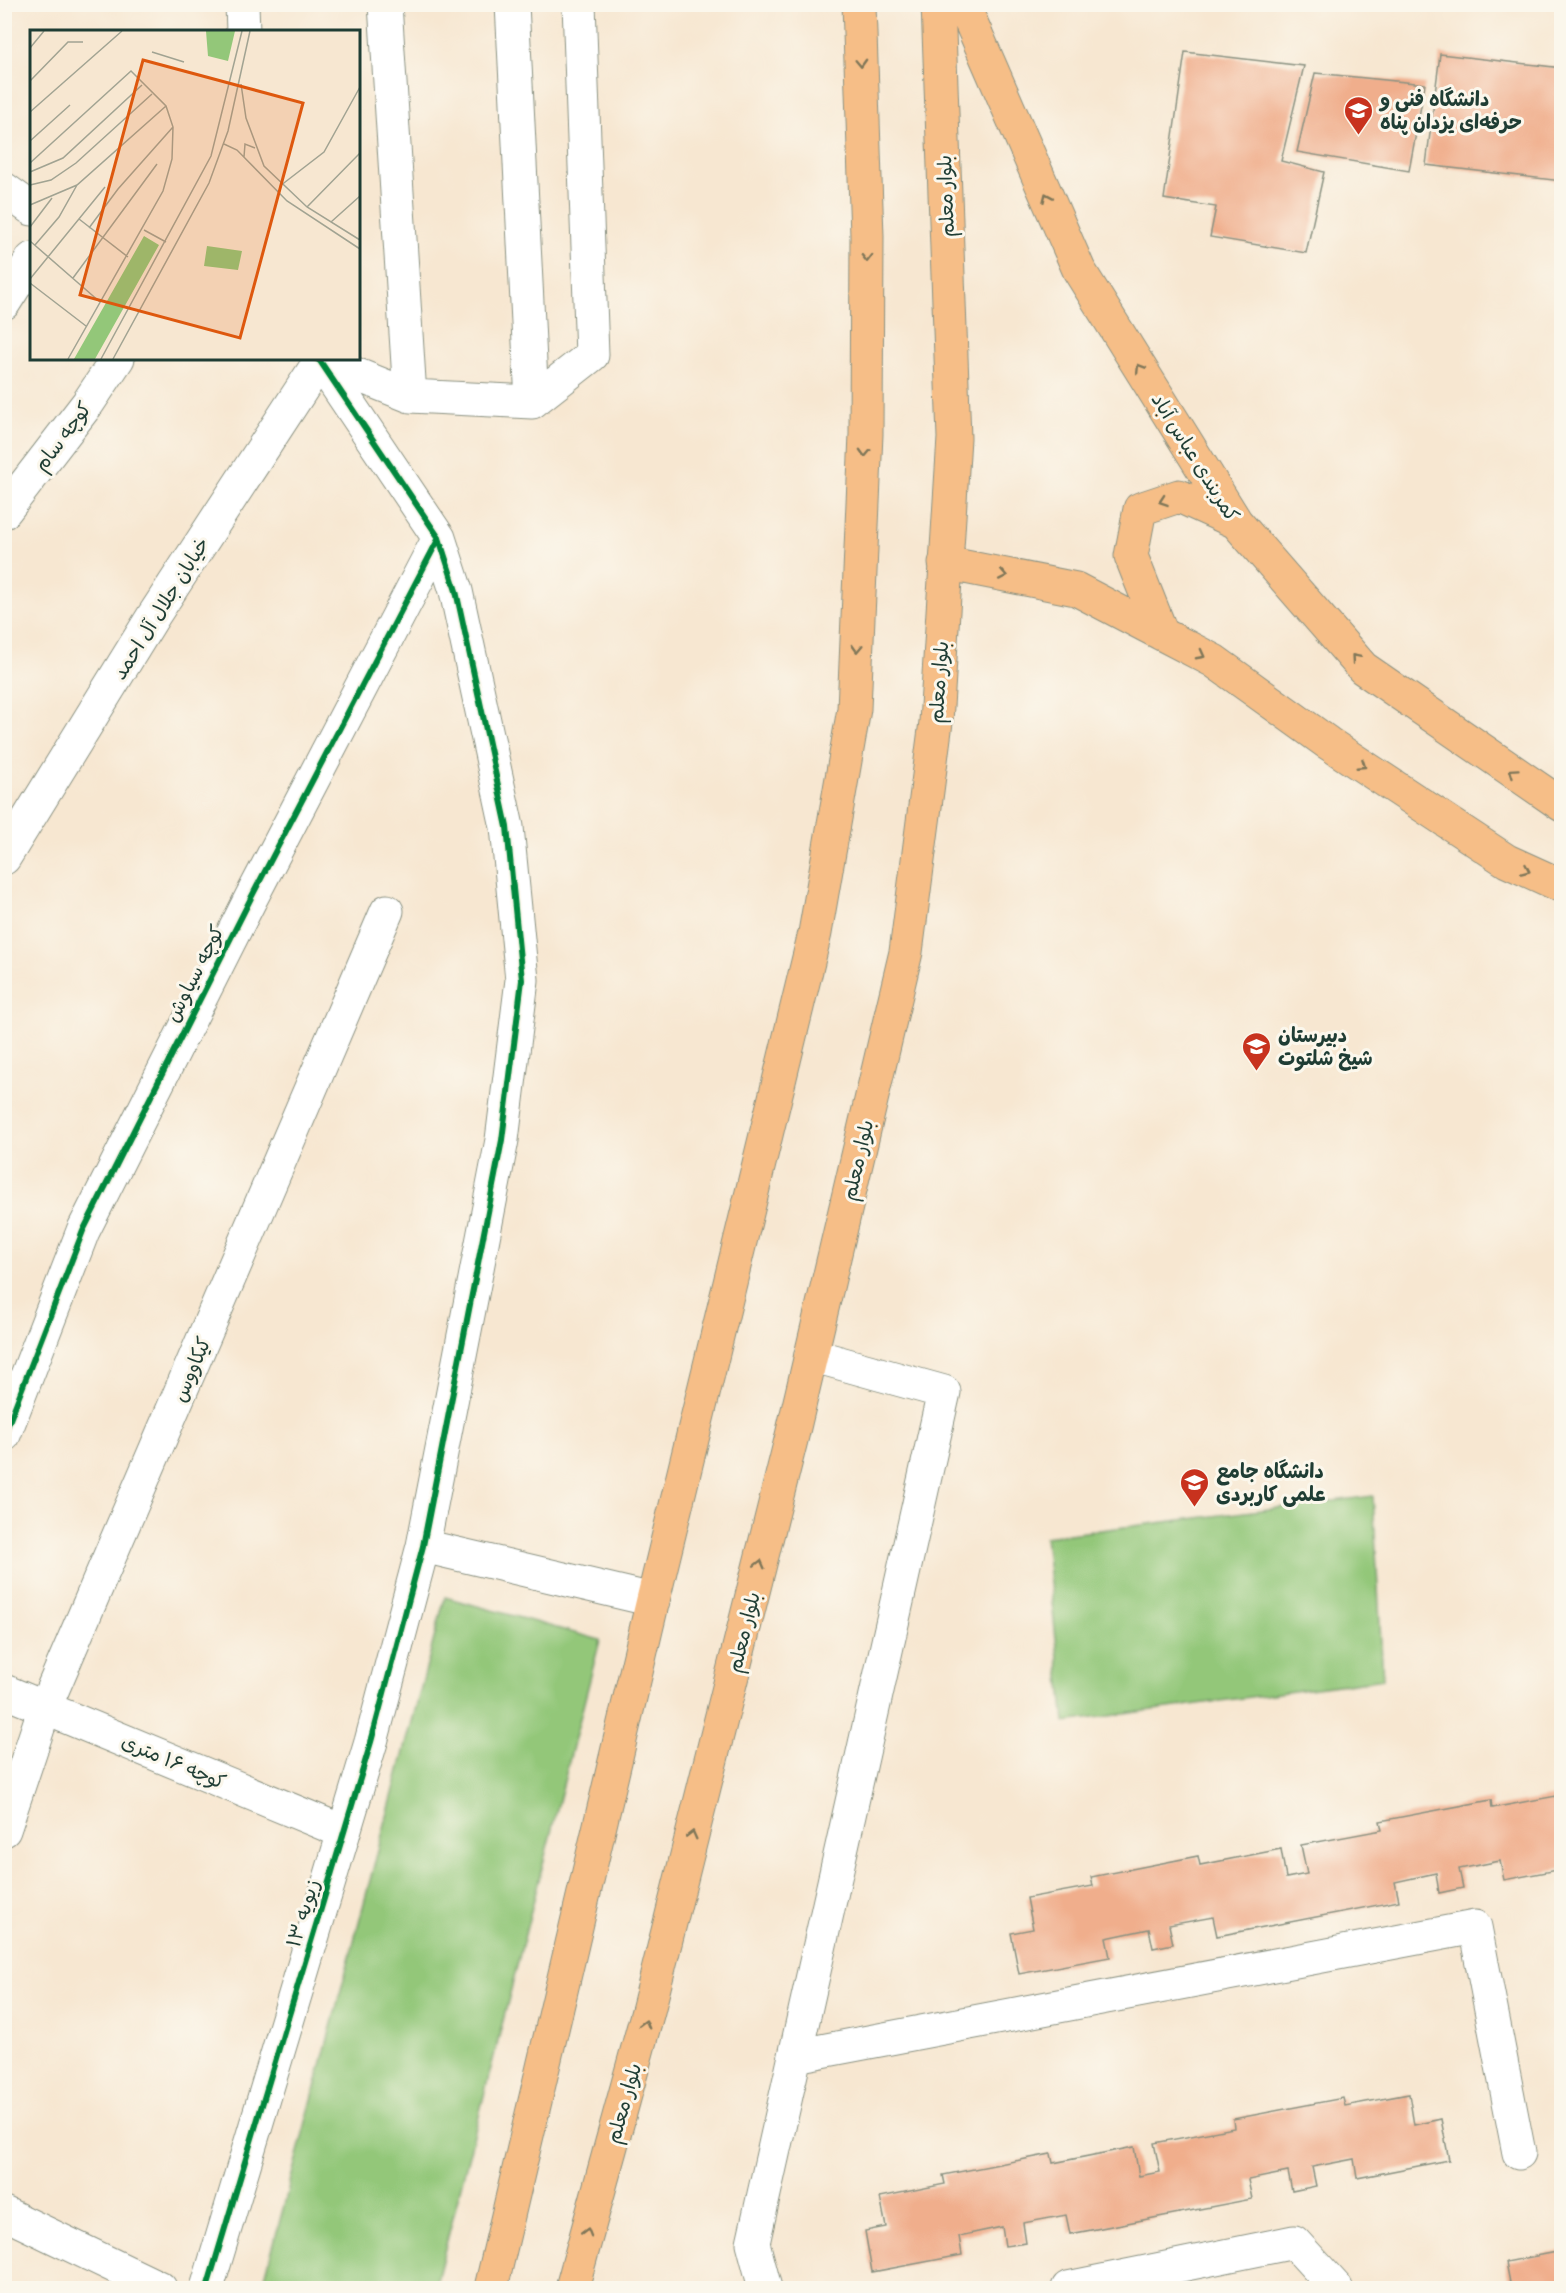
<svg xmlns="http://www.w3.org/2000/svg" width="1566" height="2293" font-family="Delius,'Playpen Sans Arabic',sans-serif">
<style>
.green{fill:#93c779;stroke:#598256;stroke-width:1.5}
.building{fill:#f0ae8c}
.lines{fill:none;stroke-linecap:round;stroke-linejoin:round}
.minor-casing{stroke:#8b9282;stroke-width:35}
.major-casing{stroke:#8b9282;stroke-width:35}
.minor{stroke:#fff;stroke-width:33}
.major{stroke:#f6be87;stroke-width:33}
.cycleway-casing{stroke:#fbf7ec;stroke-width:10}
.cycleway{stroke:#00873e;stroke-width:6}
.oneway{stroke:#807759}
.labels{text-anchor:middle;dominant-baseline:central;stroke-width:6;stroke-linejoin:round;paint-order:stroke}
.poi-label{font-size:20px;font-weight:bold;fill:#1f3d34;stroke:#fbf7ec;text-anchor:start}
.street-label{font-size:20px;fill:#1f3d34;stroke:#fbf7ec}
.inset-road{fill:none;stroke:#a1a392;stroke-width:1.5}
.view{fill:#de580e;fill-opacity:0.15;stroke:#de580e;stroke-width:3}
.inset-edge{fill:none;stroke:#1f3d34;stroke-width:3}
</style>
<rect width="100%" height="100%" fill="#fbf7ec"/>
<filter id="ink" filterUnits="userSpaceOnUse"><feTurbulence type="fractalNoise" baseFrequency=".0167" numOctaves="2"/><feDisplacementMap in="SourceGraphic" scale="12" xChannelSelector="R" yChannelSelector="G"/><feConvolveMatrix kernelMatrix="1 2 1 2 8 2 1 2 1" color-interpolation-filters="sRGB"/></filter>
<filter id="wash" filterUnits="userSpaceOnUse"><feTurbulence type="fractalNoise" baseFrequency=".008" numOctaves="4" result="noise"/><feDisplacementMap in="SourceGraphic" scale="24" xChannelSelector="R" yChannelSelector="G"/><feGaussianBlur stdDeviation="1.35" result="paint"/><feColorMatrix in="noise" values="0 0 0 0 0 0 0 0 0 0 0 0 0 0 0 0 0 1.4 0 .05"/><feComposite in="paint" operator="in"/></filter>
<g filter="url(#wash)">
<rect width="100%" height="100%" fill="#f7e7d1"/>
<path class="green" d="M1373,1496l10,183 -318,43 -20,-185z
M445,1597l155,43 -165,648h-173z"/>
<g id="blocks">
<path class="building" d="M1185,52l119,14 -23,95 43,11 -18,81 -96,-16 6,-30 -52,-8z
M1440,54l122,14v113l-136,-16z
M1315,73l110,11 -16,87 -112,-19z
M1556,1796l6,29v44l-58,11 -4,-19 -41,8 4,19 -24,5 -3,-20 -41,9 4,19 -182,35 -4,-19 -44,8 4,19 -20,4 -4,-19 -43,9 4,19 -91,17 -8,-41 22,-4 -6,-31 66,-12 -2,-9 107,-21 2,9 81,-16 5,29 21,-4 -6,-29 81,-15 -2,-9 111,-21 1,8z
M1409,2094l5,31 27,-6 8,41 -92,18 -3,-19 -42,8 4,19 -24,5 -4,-19 -40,8 4,19 -182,35 -4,-19 -43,8 3,20 -21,3 -3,-19 -43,9 3,19 -90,17 -7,-41 21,-4 -6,-30 65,-13 -2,-9 108,-21 2,9 81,-16 5,29 21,-4 -6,-29 80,-15 -1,-9 110,-21 2,8z
M1562,2251v37h-51l-5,-26z"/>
</g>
</g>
<g filter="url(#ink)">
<use href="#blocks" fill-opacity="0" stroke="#8b9282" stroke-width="1.5"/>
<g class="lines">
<defs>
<path id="minor" d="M242,4l1,28
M385,4l25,392
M512,4l20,398
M4,189l28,20
M4,303l28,-44
M318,359l92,37 122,6 60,-47 -13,-351
M4,512l84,-109 30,-45
M4,858l150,-243 166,-254
M4,1435l79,-204 168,-333 188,-360
M423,1546l230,54
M4,1691l340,141
M4,1830l41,-123 342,-796
M795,2056l680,-129 44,226
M4,2213l156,75
M207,2288l164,-546 52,-196 79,-406 20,-160 -15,-153 -51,-236 -17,-53 -119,-177
M765,2288l-12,-45 191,-851 -133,-37
M1068,2288l226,-46 42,46"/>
<path id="major" d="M963,4l116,266 157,252 127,146 199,137
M945,563l131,26 86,45 52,27 114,82 179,118 55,25
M1162,634l-31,-78 9,-47 39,-13 57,26
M491,2288l162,-688 162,-667 39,-224 12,-275 1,-198 -8,-232
M572,2288l76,-277 143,-571 115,-488 30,-230 18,-284 -16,-434"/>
</defs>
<use href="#minor" class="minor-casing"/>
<use href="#major" class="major-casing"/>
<use href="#minor" class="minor"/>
<use href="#major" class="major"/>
<defs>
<path id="cycleway" d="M4,1435l79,-204 168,-333 188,-360
M207,2288l164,-546 52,-196 79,-406 20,-160 -15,-153 -51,-236 -17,-53 -119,-177 -4,-3"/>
</defs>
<use href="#cycleway" class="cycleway-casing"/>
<use href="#cycleway" class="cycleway"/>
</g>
<defs><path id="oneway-chevron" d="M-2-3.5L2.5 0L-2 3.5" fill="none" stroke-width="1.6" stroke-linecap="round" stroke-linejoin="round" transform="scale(1.5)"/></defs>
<g class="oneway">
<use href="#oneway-chevron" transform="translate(861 63) rotate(88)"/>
<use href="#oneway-chevron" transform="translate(1047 197) rotate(-114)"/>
<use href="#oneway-chevron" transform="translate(867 258) rotate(90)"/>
<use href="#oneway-chevron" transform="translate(1140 368) rotate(-122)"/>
<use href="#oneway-chevron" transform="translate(865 453) rotate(92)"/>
<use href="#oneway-chevron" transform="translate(1163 501) rotate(161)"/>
<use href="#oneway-chevron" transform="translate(1003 575) rotate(11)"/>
<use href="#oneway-chevron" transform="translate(857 648) rotate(92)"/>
<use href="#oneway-chevron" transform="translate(1201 655) rotate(28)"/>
<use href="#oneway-chevron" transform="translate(1355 658) rotate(-131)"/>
<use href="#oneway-chevron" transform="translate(1362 765) rotate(33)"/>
<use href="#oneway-chevron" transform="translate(1513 772) rotate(-145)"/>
<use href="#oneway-chevron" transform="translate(1526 870) rotate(24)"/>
<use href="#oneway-chevron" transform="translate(760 1564) rotate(-76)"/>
<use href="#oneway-chevron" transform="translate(692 1835) rotate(-76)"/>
<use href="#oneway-chevron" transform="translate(645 2024) rotate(-74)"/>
<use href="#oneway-chevron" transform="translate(587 2232) rotate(-74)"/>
</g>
</g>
<defs>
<symbol id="university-pin" viewBox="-11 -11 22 30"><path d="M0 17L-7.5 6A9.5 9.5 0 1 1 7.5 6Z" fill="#c8321e" stroke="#fbf7ec"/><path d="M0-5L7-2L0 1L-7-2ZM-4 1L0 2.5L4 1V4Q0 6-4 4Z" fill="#fff"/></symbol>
<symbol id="school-pin" viewBox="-11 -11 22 30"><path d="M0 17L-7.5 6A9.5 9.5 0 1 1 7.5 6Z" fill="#c8321e" stroke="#fbf7ec"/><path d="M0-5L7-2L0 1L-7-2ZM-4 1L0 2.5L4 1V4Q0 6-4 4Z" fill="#fff"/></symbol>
</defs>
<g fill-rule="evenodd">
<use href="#university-pin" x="1342" y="94" width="33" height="45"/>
<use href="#school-pin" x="1240" y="1030" width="33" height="45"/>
<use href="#school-pin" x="1178" y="1466" width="33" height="45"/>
</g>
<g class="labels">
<g class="poi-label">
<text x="1380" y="98">دانشگاه فنی و<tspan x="1380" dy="23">حرفه‌ای یزدان پناه</tspan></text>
<text x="1278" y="1034">دبیرستان<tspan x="1278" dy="23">شیخ شلتوت</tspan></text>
<text x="1216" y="1470">دانشگاه جامع<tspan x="1216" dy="23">علمی کاربردی</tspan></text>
</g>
<g class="street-label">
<text transform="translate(945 196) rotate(-92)">بلوار معلم</text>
<text transform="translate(62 436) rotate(-53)">کوچه سام</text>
<text transform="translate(1196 457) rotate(58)">کمربندی عباس آباد</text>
<text transform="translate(160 608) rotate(-58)">خیابان جلال آل احمد</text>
<text transform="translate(938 682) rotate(-86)">بلوار معلم</text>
<text transform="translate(194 973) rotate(-63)">کوچه سیاوش</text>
<text transform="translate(857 1160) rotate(-77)">بلوار معلم</text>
<text transform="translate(191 1369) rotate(-67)">کیکاووس</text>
<text transform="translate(743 1632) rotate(-76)">بلوار معلم</text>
<text transform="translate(174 1761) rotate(23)">کوچه ۱۶ متری</text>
<text transform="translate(302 1913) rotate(-73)">زیویه ۱۳</text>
<text transform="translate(623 2103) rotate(-74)">بلوار معلم</text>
</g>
</g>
<g transform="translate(30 30)">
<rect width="330" height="330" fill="#f7e7d1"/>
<path d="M176,1h29l-7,30 -20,-5zM114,206l15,9 -64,114h-21zM177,216l35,5 -4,19 -34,-4z" fill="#93c779"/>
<path class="inset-road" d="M0,18l14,-17M122,22l32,10M0,51l38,-39h15M211,54l5,34 18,48 43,41 53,33M0,82l92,-81M0,111l40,-36M194,114l13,6 50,51 73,48M214,127l1,-13 10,4M0,133l101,-92 35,35 7,21 -1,32 -9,32 -95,168M0,142l33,-14 79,-73M0,155l21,-5 25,-17 76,-69M250,156l44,-34 36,-65M0,175l47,-20 89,-79M277,177l53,-54M49,189l49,38M301,192l29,-26M0,197l22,-29M59,198l29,-39 55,-62M114,200l22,12M0,211l70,61M5,215l24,-28 18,-32M43,248l84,-114M0,249l75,-92M0,253l56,43M71,329l110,-203 31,-125M83,329l96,-176 19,-52 22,-100"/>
<path class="view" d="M113,30l160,43 -63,235 -160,-43z"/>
<rect width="330" height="330" class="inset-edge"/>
</g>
<rect width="1566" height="2293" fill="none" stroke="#fbf7ec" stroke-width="24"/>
</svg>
